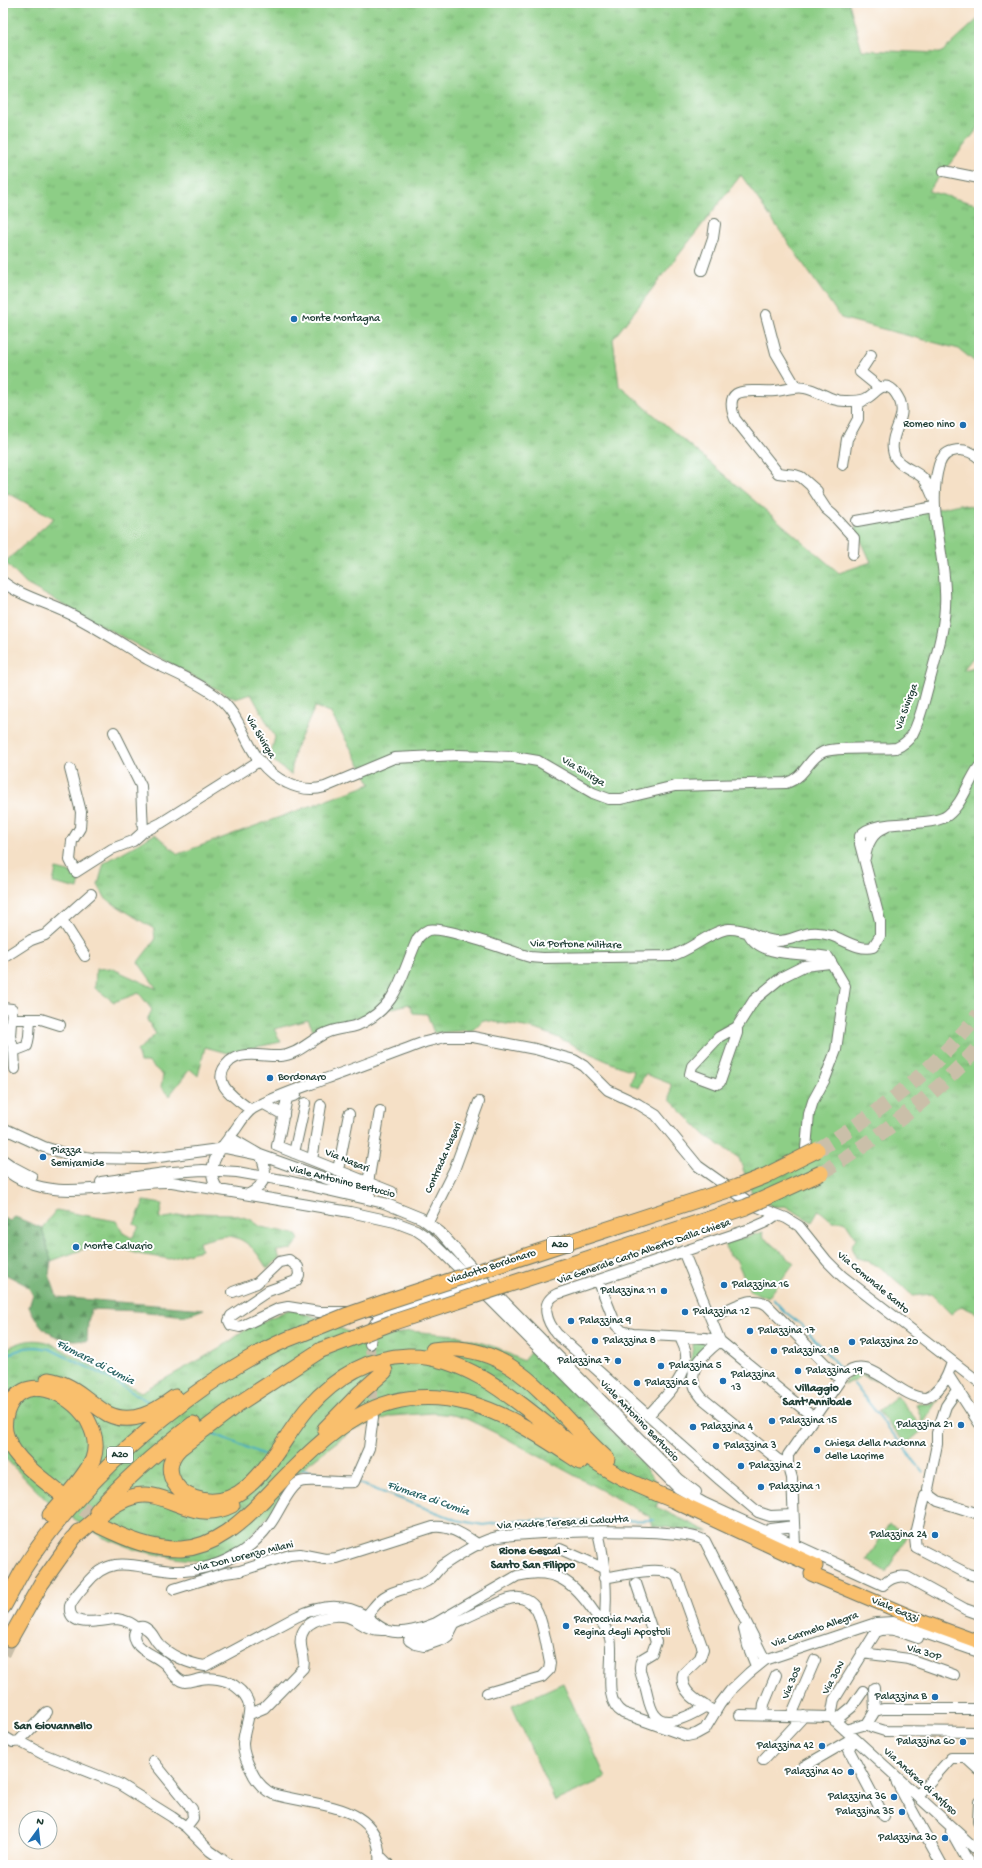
<svg xmlns="http://www.w3.org/2000/svg" width="982" height="1868" font-family="'Gochi Hand',sans-serif">
<style>
.grass{fill:url(#grass-tufts);stroke:#56865d}
.forest{fill:url(#forest-firs);stroke:#487754}
.garden{fill:#8dce86;stroke:#56865d}
.lines{fill:none;stroke-linecap:round;stroke-linejoin:round}
.stream{stroke:#44aec3;stroke-width:2}
.minor-tunnel{stroke:#cabfa9;stroke-width:10;stroke-dasharray:10 5;stroke-linecap:butt}
.highway-tunnel{stroke:#cabfa9;stroke-width:15;stroke-dasharray:15 8;stroke-linecap:butt}
.minor-casing{stroke:#6a7667;stroke-width:12}
.major-casing{stroke:#6a7667;stroke-width:15}
.highway-casing{stroke:#6a7667;stroke-width:17}
.minor{stroke:#fff;stroke-width:10}
.major{stroke:#f9bf6d;stroke-width:13}
.highway{stroke:#f9bf6d;stroke-width:15}
.highway-bridge-casing{stroke:#6a7667;stroke-width:17;stroke-linecap:butt}
.highway-bridge{stroke:#f9bf6d;stroke-width:15}
.poi-dot{fill:#1f6fb2;stroke:#fff;stroke-width:1.5}
.labels{text-anchor:middle;dominant-baseline:central;stroke-width:4;stroke-linejoin:round;paint-order:stroke}
.shield{fill:#fff;stroke:#627771;stroke-width:1}
.shield-label{font-size:10px;font-weight:bold;fill:#1f3d34}
.poi-label{font-size:11px;fill:#1f3d34;stroke:#fff;text-anchor:start}
.street-label{font-size:11px;fill:#1f3d34;stroke:#fff}
.water-label{font-size:12px;font-style:italic;fill:#2c6566;stroke:#fff}
.neighbourhood-label{font-size:12px;font-weight:bold;fill:#1f3d34;stroke:#fff}
</style>
<defs>
<pattern id="grass-tufts" width="24" height="20" patternUnits="userSpaceOnUse"><rect width="24" height="20" fill="#8dce86"/><path d="M3 7l-1-3M5 7V3M7 7l1-3M15 17l-1-3M17 17v-4M19 17l1-3" fill="none" stroke="#73a86e"/></pattern>
<pattern id="forest-firs" width="22" height="20" patternUnits="userSpaceOnUse"><rect width="22" height="20" fill="#72b173"/><path d="M5 1l3.5 6h-7zM16 11l3.5 6h-7z" fill="#5d915f"/></pattern>
</defs>
<rect width="100%" height="100%" fill="#fff"/>
<filter id="ink" filterUnits="userSpaceOnUse"><feTurbulence type="fractalNoise" baseFrequency=".025" numOctaves="2"/><feDisplacementMap in="SourceGraphic" scale="8" xChannelSelector="R" yChannelSelector="G"/><feConvolveMatrix kernelMatrix="1 2 1 2 8 2 1 2 1" color-interpolation-filters="sRGB"/></filter>
<filter id="wash" filterUnits="userSpaceOnUse"><feTurbulence type="fractalNoise" baseFrequency=".012" numOctaves="4" result="noise"/><feDisplacementMap in="SourceGraphic" scale="16" xChannelSelector="R" yChannelSelector="G"/><feGaussianBlur stdDeviation="0.9" result="paint"/><feColorMatrix in="noise" values="0 0 0 0 0 0 0 0 0 0 0 0 0 0 0 0 0 1.4 0 .05"/><feComposite in="paint" operator="in"/></filter>
<g filter="url(#wash)">
<rect width="100%" height="100%" fill="#f5e0c6"/>
<path class="grass" d="M3,3h846l13,47 79,3 38,-35v109l-51,64 51,14v160l-20,-16 -118,-31 -100,-143 -128,164 6,46 220,188 32,-11 -16,-35 105,-23 19,5v141l-16,20 16,-4v648l-18,-8 -10,8 -20,-20 -18,2c-17,-15 -34,-35 -57,-38l-5,-11 5,-9 -11,-17h-13l-13,-11 -7,12 -27,-16 -13,1 -20,-14 -13,-35 -34,-23 -35,-35 1,-16 -26,-10 -7,14 -8,-4 4,-13c-33,-9 -61,-29 -93,-40 -19,-6 -39,-7 -58,-11l-10,10 -39,3 -7,-19 -14,-1 -4,-9 -45,11 -22,8 -28,8 -6,-11 -34,9 7,13 -54,11 -22,-6 -7,29 -8,-7 -21,27 -8,-9 2,-12 -15,-13h-8l-3,-11 19,-17 -9,-14 5,-10 -13,-17 -25,9 -19,-14 1,-19 15,-1 46,21 -19,-27 17,-22 -1,-11 -48,-30 -8,-14 6,-22 51,-29 23,20 193,-70 -41,-72 -15,-5 -21,45 -3,23 -21,-17 5,-21 -24,-43 -16,5 -209,-115 -21,-22 49,-44 -46,-25 -5,3z
M144,1201l18,3 -3,15 37,-6 35,1 19,5 11,8 35,7 3,6 -7,9 -16,2 4,7 -13,11c-9,-17 -23,-34 -43,-33 -8,1 -17,4 -25,6l2,8 -31,9 -32,-5 -14,-5h-40l-33,12 -9,-33 14,-18 60,11 7,12 9,5 7,-11 -5,-3z
M290,1309l29,9 48,23 42,-10 47,4 39,12 28,14 10,-12 105,110 25,32 -7,16 53,25 -57,-6 -3,-10 -147,-80 -35,-17 -14,-4 -20,-2 -42,3 -39,14 -43,33 -20,18 -18,32 -27,30 -29,16 -15,2 -25,-3 -38,-8 -33,-12 -56,-36 -45,-46v-106c18,-8 27,-13 47,-7l91,49 78,-43 29,-21z"/>
<path class="forest" d="M15,1217l27,11 9,33 -2,13 8,23 147,12 -18,7 -48,-5 -47,-2 -3,13 -1,19c-32,-2 -42,-4 -58,-34l4,-13 -7,-9 -23,-12v-55l7,3z"/>
<path class="garden" d="M56,869l25,6 -3,14 -25,-6z
M763,1232l-1,4 32,27 -26,35 -18,-7 -14,-32 -7,-3 -4,-13z
M694,1341l15,1 -20,28z
M860,1372l16,9 -15,-6 -6,6 -12,3 7,-8z
M897,1396l27,33 -18,15 -28,-33z
M938,1399l-15,24 -7,-19h13z
M889,1524l19,11 -22,37 -19,-12z
M563,1683l43,95 -51,23 -43,-95z"/>
<g class="lines">
<path class="stream" d="M773,1299l11,12 18,14 38,43
M3,1356l22,-8 11,-1 14,2 53,26 49,29
M854,1384l69,88
M212,1433l55,23
M302,1469l38,9
M358,1483l99,37 26,5 36,-5 66,2 68,-2"/>
</g>
</g>
<g filter="url(#ink)">
<g class="lines">
<path class="minor-tunnel" d="M370,1344l3,70"/>
<path class="highway-tunnel" d="M817,1150c61,-36 117,-80 162,-136
M821,1173c58,-35 111,-76 158,-126
M63,1496l41,26
M3,1654l7,-15"/>
<defs>
<path id="minor" d="M944,171l35,7
M702,270l11,-32 2,-14
M766,315l10,38 20,34
M871,355l-11,17 16,13 1,3
M843,465l4,-26 11,-20v-15l6,-4
M811,486l15,23 7,6 21,23 -1,16
M817,491l-16,-14 -6,-2 -17,-2 -43,-54c-14,-37 18,-26 40,-28 10,-1 20,-5 30,-3 15,3 26,14 42,13 6,0 13,0 18,-2 10,-4 16,-19 28,-9 3,3 5,7 7,11 7,18 -10,31 -7,49 2,17 20,18 30,28 5,5 8,15 11,21
M857,521l77,-14
M3,582c18,14 42,20 63,30 28,13 54,31 81,47 22,12 48,21 69,37 32,23 28,67 71,87 12,6 24,8 38,4l69,-29 65,-3 55,2 24,4 55,32 16,6h12l54,-13 111,-3c20,-6 21,-24 37,-31 14,-6 55,-2 73,-4 7,-3 12,-7 16,-13 9,-16 12,-35 17,-52 8,-30 18,-61 16,-92 -1,-42 -18,-85 -6,-126 6,-19 27,-18 40,-7
M114,732l27,54 2,46
M70,769l11,43 -1,16 -8,13 -2,19 6,12 36,-23 21,-8 10,-9 18,-9 98,-62
M865,858c2,-14 7,-25 21,-31
M62,920l23,36
M748,932c11,27 57,20 80,25l17,29 -9,64 -11,29 -12,22 -4,13 -3,34
M3,958l28,-18 14,-5 46,-41
M3,1008l9,1 -2,27 4,15 1,18
M11,1019h30l19,6
M737,1027v6l-17,49 -3,2 -27,-10 2,-8 27,-29 18,-10 17,-27 28,-23 22,-11 26,-3
M14,1051l13,-5 2,-10 1,-17
M296,1095l-9,3 -10,48 115,46
M264,1104l20,11
M251,1110c-15,-11 -44,-28 -21,-49 13,-11 35,-4 50,-5 18,-1 30,-16 46,-23 10,-5 21,-4 32,-8 41,-18 43,-51 60,-87 3,-3 5,-6 10,-8 18,-4 81,21 102,27l13,1 128,-2c19,-5 41,-26 58,-27 17,-1 31,11 47,12 20,1 28,-14 54,-6 13,4 29,16 43,12l7,-11v-15l-20,-77v-8c14,-19 70,-7 88,-21 15,-12 20,-33 31,-48
M3,1128l41,19 23,7 25,4 52,1 82,-11 34,7 84,30 26,11
M229,1137l31,18c9,17 6,30 -11,39
M294,1153l11,-50
M3,1160l10,7 19,10
M312,1160l9,-55
M3,1168c48,41 114,12 169,14l178,30 45,10 21,8 12,8 48,47 202,203 26,15 179,82c7,-7 14,-10 24,-8l58,32 14,5
M338,1170l11,-56
M101,1182l71,-10 31,-2 34,2 51,9 96,22 37,15 19,14 45,50 194,197 17,13
M368,1183l12,-72
M218,1189c-16,-22 4,-42 17,-59 5,-7 10,-16 17,-21 23,-13 49,-21 73,-30 34,-12 67,-25 100,-37l20,-5h28l62,12 39,11 10,6 24,24 30,14 18,11 42,51 55,39 33,13 13,8 28,35 15,15 137,106
M776,1215l-10,7 -16,7 -193,65c-18,9 -10,28 0,40l163,146 38,32 12,4 23,-1
M428,1222l26,-52 25,-68
M683,1251l37,90 93,76
M598,1280l18,45 6,6 11,3 72,4 15,3
M233,1292l24,-9 22,-21 10,-2 9,7 1,8 -3,6 -28,10 -37,25 -2,5 2,4 9,2 38,-18 10,-2 31,5h31
M370,1311h26
M712,1317c15,-6 40,-24 55,-12l73,74
M720,1341c-19,15 -39,33 -18,57l75,61 11,5
M370,1344c1,-10 3,-22 11,-28l100,-32
M948,1375l31,48
M957,1390l-11,16 -9,27v11l-9,45 3,7 7,5 41,13
M648,1416c14,-17 40,-38 38,-61 0,-7 -4,-12 -6,-18
M929,1492l-4,4 -10,42 1,9 52,27 11,3
M770,1529l24,-3
M598,1532c7,28 10,66 6,94
M795,1545l-3,-67 -4,-14v-9l55,-79c27,-26 54,23 83,22 14,-6 22,-22 26,-36
M560,1549l43,19
M604,1578c19,-3 58,-14 73,-1l26,72 -3,9 -17,16c-4,19 18,29 32,38
M636,1583l20,59 -4,11 -10,6c-5,9 0,18 3,27 3,9 4,22 10,29 11,15 40,-2 51,-9
M174,1589l51,-16 15,-2 50,-16 10,-1 25,5 11,-1 97,-31c18,-2 32,9 46,18
M366,1616c6,-6 11,-14 18,-19 13,-9 30,-9 43,-16 7,-4 10,-11 15,-15 15,-10 34,-23 51,-28 26,-7 195,-12 212,3l60,119
M137,1628c4,-2 8,-1 11,2 5,3 6,9 10,13 10,12 31,21 47,23l91,-49c23,-12 47,-15 70,-1 7,5 14,13 23,15 13,4 35,-3 47,-8l81,-47c38,-10 57,7 77,36 6,8 13,16 16,26 5,23 -9,62 13,75l64,23 9,-2 9,-5 15,-25 10,-13 19,-18 16,-13 111,-37 17,-1 86,30
M137,1628c-5,-5 -13,-8 -20,-9 -11,0 -50,12 -47,-13 3,-8 10,-15 16,-22 26,-33 52,-15 87,-13 20,1 44,-5 61,-15 15,-7 26,-19 36,-32 8,-10 19,-38 30,-42 12,-4 39,2 54,0l15,-34 4,-31
M137,1628c-3,4 -4,9 -1,14 5,10 21,14 29,22 6,6 11,17 20,18 5,0 10,-2 15,-3 11,-2 26,0 35,7 26,19 9,34 8,58 0,10 4,18 8,26 5,11 11,19 22,24 43,13 112,8 106,71
M744,1629l4,17 8,20
M409,1640l6,4 9,2 20,-7 4,-3 6,-12
M410,1641c30,-8 54,-24 82,-35 7,-3 16,-8 23,-8 9,-1 17,4 21,11 7,11 11,40 14,54l-1,7 -7,7 -55,16
M862,1653l47,6 45,16
M874,1688l1,23
M250,1714l14,-6 39,-40c4,-11 -6,-22 -1,-34 5,-15 32,-21 46,-17 17,6 17,14 37,13
M740,1715l91,2 148,135
M763,1715l1,-11 12,-29
M791,1716l24,-56
M831,1717l3,-17 42,-68c13,-7 29,2 42,6
M835,1721l17,-14 11,-16
M867,1724l5,3 13,4 94,1
M845,1730l22,-6 8,-13 8,-2h96
M3,1736l10,6 6,-1 24,13 76,30 53,33 14,10 24,24 20,14
M853,1738l-4,12 35,66
M19,1741l28,-29
M966,1758l13,12
M763,1760l41,-44
M153,1761l39,48 1,9 -7,9
M803,1767l50,-29
M896,1781l46,84
M917,1796l34,-38h28
M979,1802l-1,19 1,1
M951,1831l19,34
M380,1856l9,9"/>
<path id="major" d="M811,1574l113,48 55,20"/>
<path id="highway" d="M321,1350l-83,54 -58,44c-19,18 -8,42 14,50 56,20 85,-57 114,-90 26,-29 60,-51 100,-52 80,-2 146,87 213,121 17,9 35,16 52,23 47,22 95,44 142,66
M433,1350c83,-12 120,61 174,109
M48,1380c14,2 24,8 35,16 8,6 16,13 25,18 25,12 48,-3 67,-17
M325,1429l35,-36 25,-22
M97,1511c28,-32 62,-61 96,-87
M50,1515c13,-15 36,-39 43,-56 5,-15 1,-27 -6,-40 -17,-27 -65,-49 -80,-8 -3,9 -4,18 0,27 8,22 36,42 54,56
M100,1526c25,12 52,24 81,23 34,-2 61,-27 83,-50 58,-60 111,-121 204,-96 41,11 77,36 112,59
M72,1539c18,-14 37,-35 60,-42 34,-11 59,29 100,8
M3,1607c7,-12 13,-25 20,-37 42,-66 99,-121 161,-168 36,-27 75,-53 117,-68
M10,1639l31,-55 37,-52"/>
</defs>
<use href="#minor" class="minor-casing"/>
<use href="#major" class="major-casing"/>
<use href="#highway" class="highway-casing"/>
<use href="#minor" class="minor"/>
<use href="#major" class="major"/>
<use href="#highway" class="highway"/>
<defs>
<path id="highway-bridge" d="M301,1334l47,-19 40,-14 349,-114 28,-11 52,-26
M321,1350l73,-28 352,-115 75,-34"/>
</defs>
<use href="#highway-bridge" class="highway-bridge-casing"/>
<use href="#highway-bridge" class="highway-bridge"/>
</g>
</g>
<g class="poi-dot">
<circle cx="294" cy="319" r="4"/>
<circle cx="963" cy="425" r="4"/>
<circle cx="270" cy="1078" r="4"/>
<circle cx="43" cy="1157" r="4"/>
<circle cx="76" cy="1247" r="4"/>
<circle cx="724" cy="1285" r="4"/>
<circle cx="664" cy="1291" r="4"/>
<circle cx="685" cy="1312" r="4"/>
<circle cx="571" cy="1321" r="4"/>
<circle cx="750" cy="1331" r="4"/>
<circle cx="595" cy="1341" r="4"/>
<circle cx="852" cy="1342" r="4"/>
<circle cx="774" cy="1351" r="4"/>
<circle cx="618" cy="1361" r="4"/>
<circle cx="661" cy="1366" r="4"/>
<circle cx="798" cy="1371" r="4"/>
<circle cx="723" cy="1381" r="4"/>
<circle cx="637" cy="1383" r="4"/>
<circle cx="772" cy="1421" r="4"/>
<circle cx="961" cy="1425" r="4"/>
<circle cx="693" cy="1427" r="4"/>
<circle cx="716" cy="1446" r="4"/>
<circle cx="817" cy="1450" r="4"/>
<circle cx="741" cy="1466" r="4"/>
<circle cx="761" cy="1487" r="4"/>
<circle cx="935" cy="1535" r="4"/>
<circle cx="566" cy="1626" r="4"/>
<circle cx="935" cy="1697" r="4"/>
<circle cx="963" cy="1742" r="4"/>
<circle cx="822" cy="1746" r="4"/>
<circle cx="851" cy="1772" r="4"/>
<circle cx="894" cy="1797" r="4"/>
<circle cx="902" cy="1812" r="4"/>
<circle cx="945" cy="1838" r="4"/>
</g>
<g class="labels">
<g class="shield">
<rect x="547" y="1237" width="26" height="16" rx="3"/>
<rect x="107" y="1447" width="26" height="16" rx="3"/>
</g>
<g class="shield-label">
<text x="560" y="1245">A20</text>
<text x="120" y="1455">A20</text>
</g>
<g class="poi-label">
<text x="302" y="319">Monte Montagna</text>
<text x="955" y="425" text-anchor="end">Romeo nino</text>
<text x="278" y="1078">Bordonaro</text>
<text x="51" y="1151">Piazza<tspan x="51" dy="13">Semiramide</tspan></text>
<text x="84" y="1247">Monte Calvario</text>
<text x="732" y="1285">Palazzina 16</text>
<text x="656" y="1291" text-anchor="end">Palazzina 11</text>
<text x="693" y="1312">Palazzina 12</text>
<text x="579" y="1321">Palazzina 9</text>
<text x="758" y="1331">Palazzina 17</text>
<text x="603" y="1341">Palazzina 8</text>
<text x="860" y="1342">Palazzina 20</text>
<text x="782" y="1351">Palazzina 18</text>
<text x="610" y="1361" text-anchor="end">Palazzina 7</text>
<text x="669" y="1366">Palazzina 5</text>
<text x="806" y="1371">Palazzina 19</text>
<text x="731" y="1375">Palazzina<tspan x="731" dy="13">13</tspan></text>
<text x="645" y="1383">Palazzina 6</text>
<text x="780" y="1421">Palazzina 15</text>
<text x="953" y="1425" text-anchor="end">Palazzina 21</text>
<text x="701" y="1427">Palazzina 4</text>
<text x="825" y="1444">Chiesa della Madonna<tspan x="825" dy="13">delle Lacrime</tspan></text>
<text x="724" y="1446">Palazzina 3</text>
<text x="749" y="1466">Palazzina 2</text>
<text x="769" y="1487">Palazzina 1</text>
<text x="927" y="1535" text-anchor="end">Palazzina 24</text>
<text x="574" y="1620">Parrocchia Maria<tspan x="574" dy="13">Regina degli Apostoli</tspan></text>
<text x="927" y="1697" text-anchor="end">Palazzina B</text>
<text x="955" y="1742" text-anchor="end">Palazzina 60</text>
<text x="814" y="1746" text-anchor="end">Palazzina 42</text>
<text x="843" y="1772" text-anchor="end">Palazzina 40</text>
<text x="886" y="1797" text-anchor="end">Palazzina 36</text>
<text x="894" y="1812" text-anchor="end">Palazzina 35</text>
<text x="937" y="1838" text-anchor="end">Palazzina 30</text>
</g>
<g class="street-label">
<text transform="translate(907 707) rotate(-70)">Via Sivirga</text>
<text transform="translate(260 737) rotate(59)">Via Sivirga</text>
<text transform="translate(583 772) rotate(31)">Via Sivirga</text>
<text transform="translate(576 945) rotate(1)">Via Portone Militare</text>
<text transform="translate(444 1158) rotate(-66)">Contrada Nasari</text>
<text transform="translate(347 1161) rotate(22)">Via Nasari</text>
<text transform="translate(342 1182) rotate(14)">Viale Antonino Bertuccio</text>
<text transform="translate(644 1252) rotate(-19)">Via Generale Carlo Alberto Dalla Chiesa</text>
<text transform="translate(492 1267) rotate(-18)">Viadotto Bordonaro</text>
<text transform="translate(873 1283) rotate(40)">Via Comunale Santo</text>
<text transform="translate(639 1421) rotate(46)">Viale Antonino Bertuccio</text>
<text transform="translate(563 1523) rotate(-3)">Via Madre Teresa di Calcutta</text>
<text transform="translate(244 1557) rotate(-14)">Via Don Lorenzo Milani</text>
<text transform="translate(895 1610) rotate(23)">Viale Gazzi</text>
<text transform="translate(815 1630) rotate(-19)">Via Carmelo Allegra</text>
<text transform="translate(924 1653) rotate(17)">Via 30P</text>
<text transform="translate(834 1678) rotate(-61)">Via 30N</text>
<text transform="translate(792 1683) rotate(-67)">Via 30S</text>
<text transform="translate(920 1782) rotate(42)">Via Andrea di Anfuso</text>
</g>
<g class="water-label">
<text transform="translate(95 1363) rotate(27)">Fiumara di Cumia</text>
<text transform="translate(428 1499) rotate(19)">Fiumara di Cumia</text>
</g>
<g class="neighbourhood-label">
<text x="817" y="1389">Villaggio<tspan x="817" dy="14">Sant'Annibale</tspan></text>
<text x="533" y="1552">Rione Gescal -<tspan x="533" dy="14">Santo San Filippo</tspan></text>
<text x="53" y="1727">San Giovannello</text>
</g>
</g>
<rect width="982" height="1868" fill="none" stroke="#fff" stroke-width="16"/>
<g transform="translate(38 1830) rotate(15)"><circle r="19" fill="#ffffff" stroke="#a5b1ae"/>
<path d="M0-3L7 15L0 10L-7 15Z" fill="#1f6fb2"/>
<text y="-6" font-size="11" font-weight="bold" text-anchor="middle" fill="#1f3d34">N</text>
</g>
</svg>
